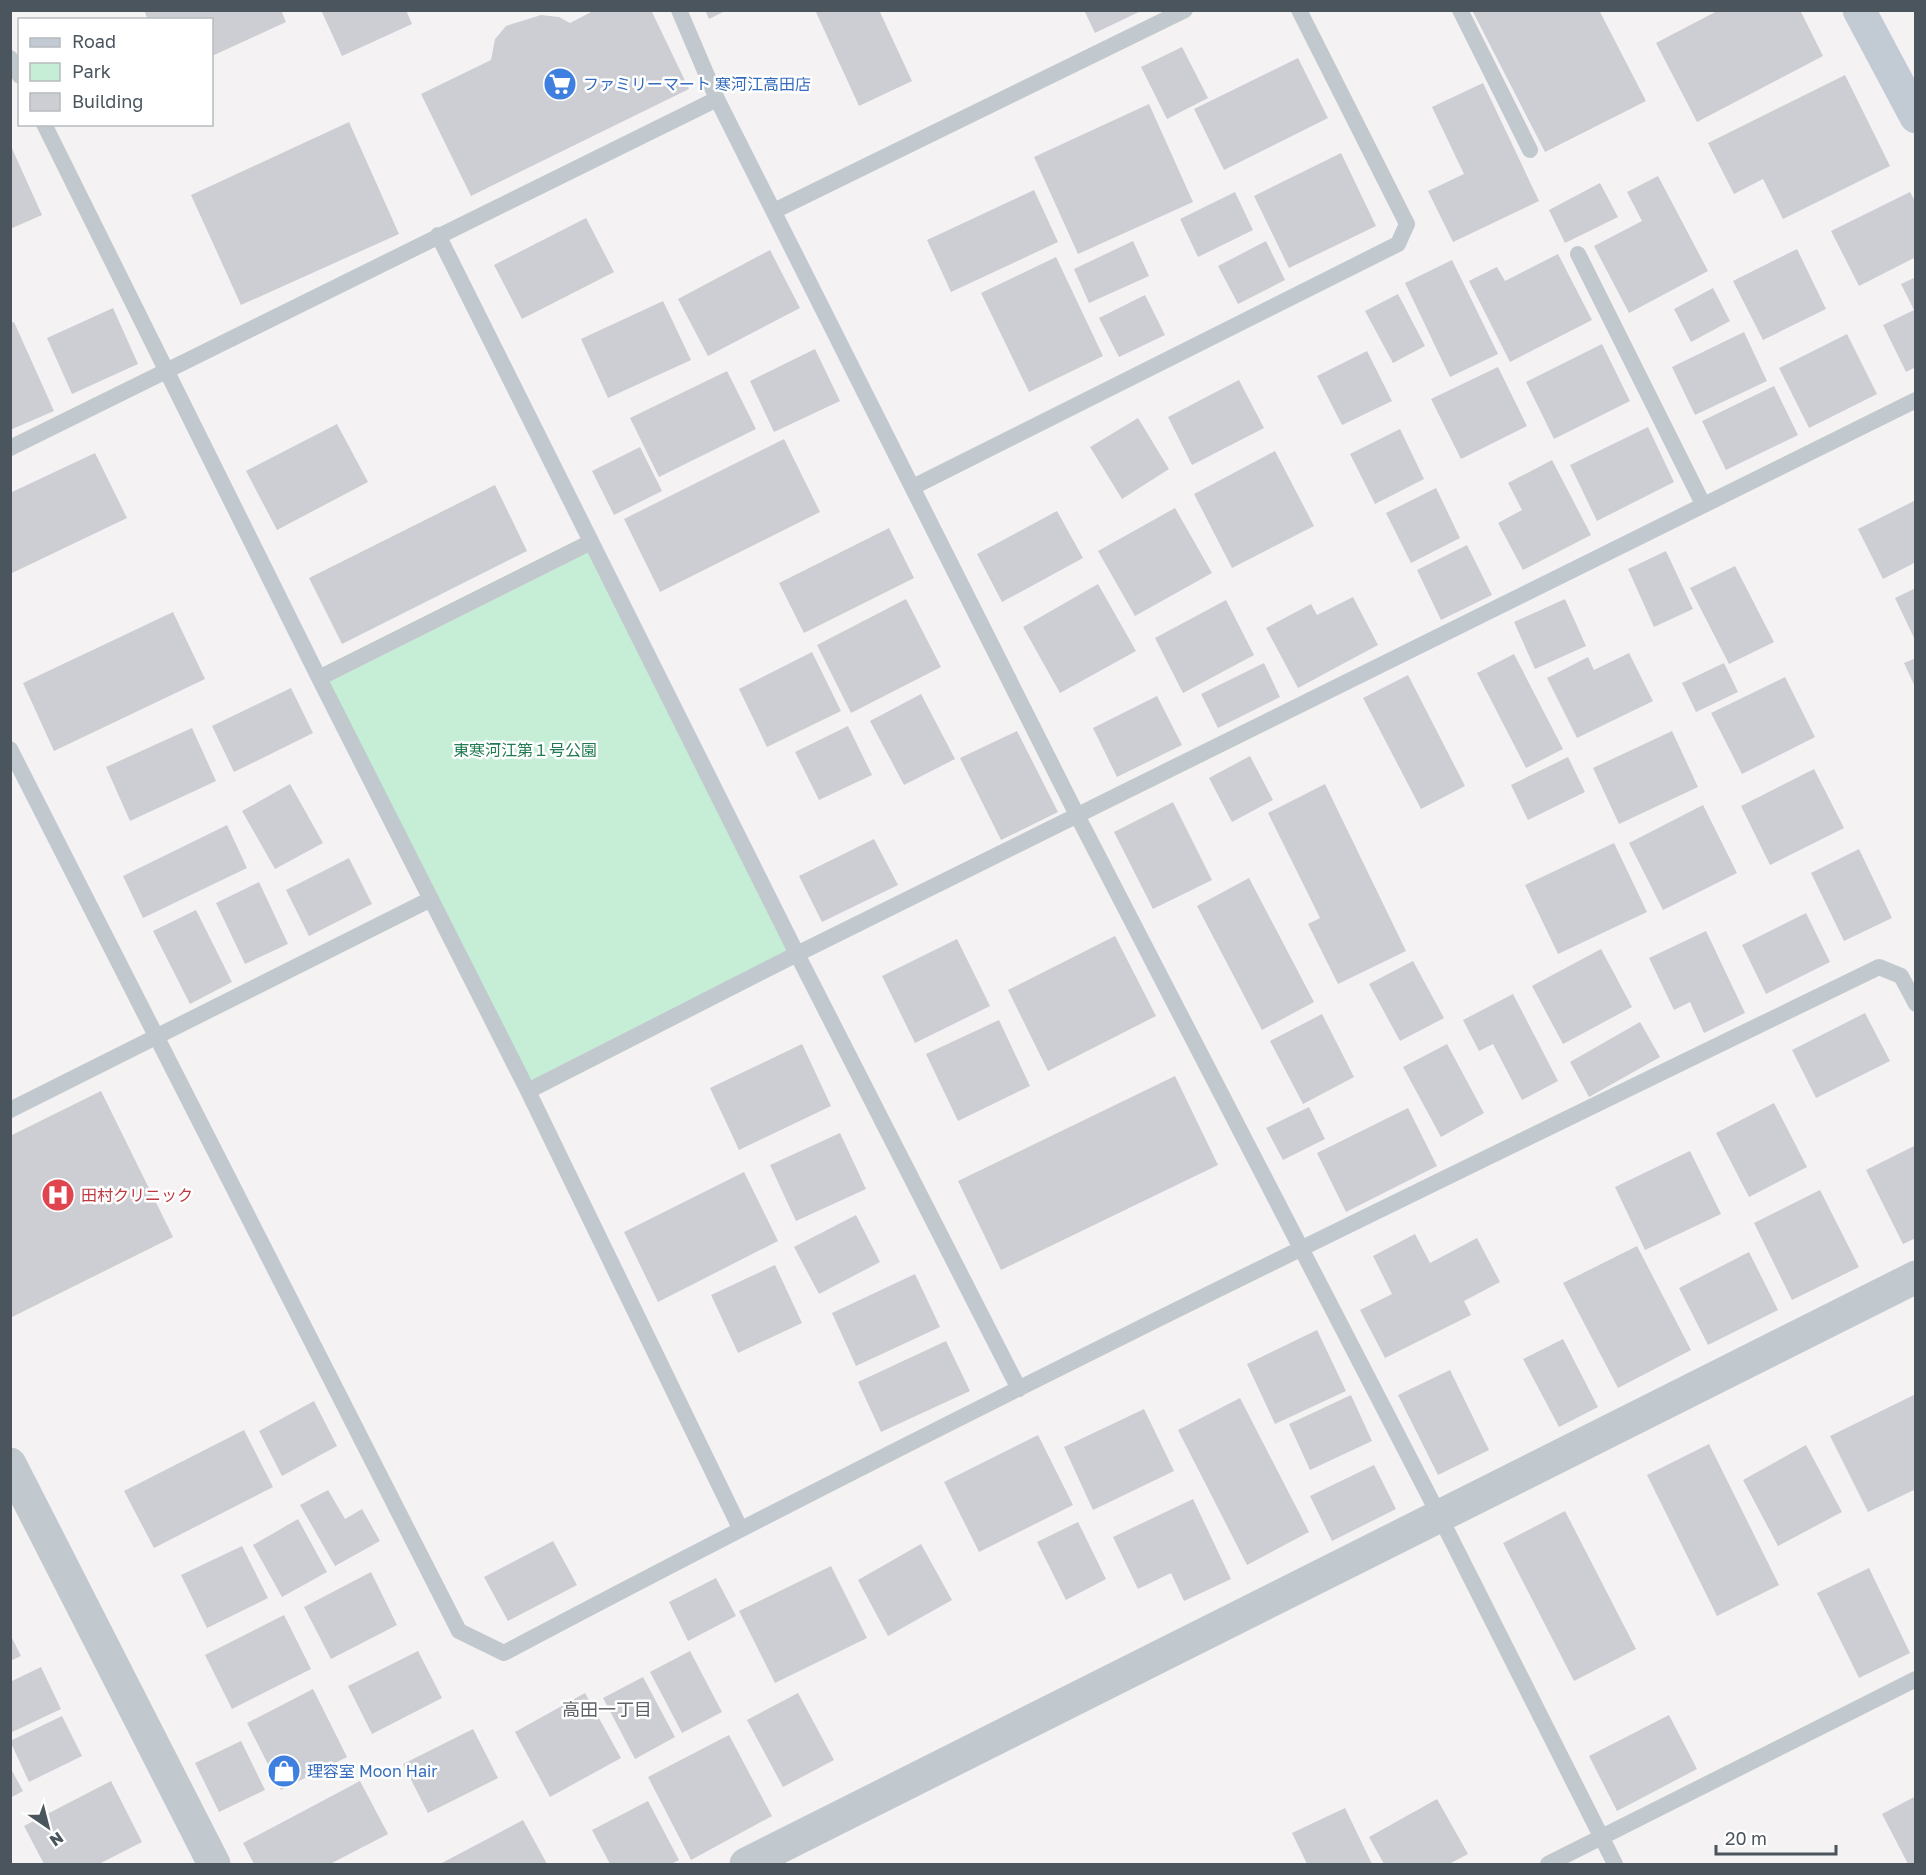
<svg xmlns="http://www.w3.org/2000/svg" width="1926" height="1875" font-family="'Golos Text','Noto Sans JP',sans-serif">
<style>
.green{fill:#c6edd6}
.building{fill:#cdced4}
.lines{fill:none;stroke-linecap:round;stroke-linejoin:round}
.lane{stroke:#c1c9cf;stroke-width:16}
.street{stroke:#c1c9cf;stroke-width:33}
.secondary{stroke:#c2cad4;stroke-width:33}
.labels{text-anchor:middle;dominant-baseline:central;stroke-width:5;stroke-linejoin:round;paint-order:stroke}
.shop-label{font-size:16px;fill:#366cbe;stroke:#fff;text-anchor:start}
.park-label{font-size:16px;fill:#207b51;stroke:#fff}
.health-label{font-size:16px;fill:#be3a42;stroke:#fff;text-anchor:start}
.neighbourhood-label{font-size:18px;fill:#5f6266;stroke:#fff}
</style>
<rect width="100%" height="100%" fill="#f4f2f2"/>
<path class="green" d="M591,542l206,412 -269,137 -209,-413z"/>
<path class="building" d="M144,10h137l5,12 -74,34v-36h-64z
M321,10h85l6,14 -70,32z
M595,10h56l38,79 -218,107 -50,-102 70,-34 4,-21 11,-13 35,-11 18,2 11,6z
M705,10h22l-18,9z
M815,10h64l33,71 -53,25z
M1084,10h59l-48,23z
M1472,10h127l47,91 -101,51z
M1719,10h81l23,46 -126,66 -41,-79z
M1182,47l26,51 -41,21 -26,-52z
M1298,58l30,60 -104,52 -30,-61z
M1845,75l45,91 -107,53 -20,-40 -29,15 -26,-51z
M1483,83l56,118 -86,41 -25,-51 36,-17 -32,-67z
M1149,104l44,98 -115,52 -44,-97z
M349,122l50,112 -158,71 -50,-110z
M10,144l32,71 -32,14z
M1341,153l35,73 -87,42 -35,-72z
M1658,176l50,95 -79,42 -35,-67 48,-25 -15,-29z
M1600,183l18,34 -53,26 -16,-33z
M1034,190l24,52 -107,50 -24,-52z
M1235,192l18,38 -55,27 -18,-38z
M1910,192l6,11v54l-57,29 -28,-55z
M586,218l28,54 -92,47 -28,-54z
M1133,241l16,35 -60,27 -15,-34z
M1266,241l19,39 -47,24 -20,-38z
M1797,249l29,60 -63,31 -30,-59z
M770,250l30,58 -92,48 -30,-57z
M1558,254l34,66 -82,42 -41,-81 28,-14 8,14z
M1056,257l47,99 -74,36 -48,-99z
M1452,260l46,94 -48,23 -45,-94z
M1916,277v90l-10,5 -23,-47 31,-15 -13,-26z
M1713,288l17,33 -39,21 -17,-33z
M1398,294l27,52 -32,17 -28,-52z
M1145,295l20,40 -46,22 -20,-39z
M663,301l28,59 -83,38 -27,-59z
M113,308l25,56 -66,30 -25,-56z
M14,322l40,89 -44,19v-107z
M1744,332l23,49 -72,34 -23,-48z
M1847,334l30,60 -68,34 -30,-60z
M1602,344l28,57 -76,38 -28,-57z
M815,349l25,52 -66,31 -24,-51z
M1367,351l25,50 -50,24 -25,-49z
M1498,367l29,59 -66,33 -30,-60z
M727,371l29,58 -97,48 -29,-59z
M1239,380l25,48 -72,37 -24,-48z
M1774,386l24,49 -72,35 -24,-49z
M1138,418l31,51 -47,30 -32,-52z
M337,424l31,58 -91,48 -31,-59z
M1648,427l26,55 -77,39 -27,-56z
M1400,429l24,50 -49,25 -25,-50z
M784,439l36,73 -160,80 -36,-73z
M640,447l22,44 -48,24 -22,-44z
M1275,451l39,75 -82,42 -38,-74z
M95,453l32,65 -117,56v-81z
M1552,460l39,75 -68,35 -25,-47 24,-13 -14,-27z
M495,485l32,66 -185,93 -33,-66z
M1436,488l24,50 -49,25 -25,-50z
M1916,500v62l-33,17 -25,-50z
M1175,508l37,65 -77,43 -37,-65z
M1057,511l26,47 -81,44 -25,-48z
M889,528l25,50 -110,55 -25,-50z
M1467,545l25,50 -51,25 -24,-50z
M1666,551l27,58 -39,18 -26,-58z
M1735,566l39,76 -45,22 -39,-76z
M1098,584l38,67 -76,42 -37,-66z
M1916,588v54l-21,-44z
M1353,597l25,48 -80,43 -32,-60 45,-24 6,11z
M906,599l35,68 -90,46 -34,-68z
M1565,599l21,47 -51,23 -21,-47z
M1226,600l28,55 -71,38 -28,-55z
M173,612l32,67 -151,72 -31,-68z
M812,652l29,59 -74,36 -28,-58z
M1629,653l24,48 -76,37 -30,-60 41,-21 6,13z
M1514,654l49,95 -37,19 -49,-95z
M1916,658v31l-12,-26z
M1264,663l16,34 -62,31 -17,-34z
M1724,663l14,29 -42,20 -14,-29z
M1408,675l57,111 -44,23 -58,-111z
M1785,677l30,60 -73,37 -31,-61z
M291,688l22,45 -79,39 -22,-46z
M921,694l34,65 -51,26 -34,-64z
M1157,696l25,49 -65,32 -24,-49z
M848,726l24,49 -53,25 -24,-48z
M192,728l24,53 -86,40 -24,-54z
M1017,731l41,81 -57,28 -41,-82z
M1672,731l26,56 -79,37 -26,-56z
M1250,756l23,44 -41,22 -23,-44z
M1568,757l17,35 -57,28 -17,-35z
M1814,769l30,59 -74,37 -29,-59z
M290,784l33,59 -48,26 -33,-58z
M1325,784l81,167 -68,33 -30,-60 12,-6 -52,-105z
M1173,802l39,78 -59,29 -39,-77z
M1703,805l34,68 -74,37 -34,-67z
M227,825l20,43 -104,50 -20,-42z
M874,839l24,46 -76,37 -23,-46z
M1614,843l33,69 -89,42 -33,-69z
M1859,849l33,69 -48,23 -33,-68z
M349,858l23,46 -63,32 -23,-46z
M1249,878l65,124 -52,28 -65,-124z
M259,882l29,62 -43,20 -29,-61z
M196,910l36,72 -42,22 -37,-73z
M1806,913l24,49 -64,32 -24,-49z
M1706,931l39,82 -41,20 -14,-31 -16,8 -25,-52z
M1115,936l41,80 -108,55 -40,-81z
M957,939l33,67 -75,37 -33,-67z
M1601,949l31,58 -69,37 -31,-58z
M1413,961l31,57 -44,23 -31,-57z
M1513,994l45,87 -36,19 -29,-56 -14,7 -16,-31z
M1865,1013l25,48 -74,37 -24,-48z
M1322,1014l32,63 -51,27 -33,-63z
M999,1020l31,66 -72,35 -32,-67z
M1640,1022l20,35 -71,40 -19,-35z
M802,1044l29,62 -92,44 -29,-62z
M1447,1044l37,69 -43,24 -38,-70z
M1175,1076l43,89 -217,105 -43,-89z
M101,1091l72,146 -163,81v-182z
M1774,1103l33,64 -58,30 -33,-64z
M1309,1107l16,32 -42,21 -17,-32z
M1408,1108l29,58 -91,46 -29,-59z
M840,1133l26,56 -70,32 -26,-56z
M1916,1145v93l-13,6 -37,-74z
M1690,1151l31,63 -76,36 -30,-63z
M744,1172l34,69 -120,61 -34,-70z
M1820,1190l39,77 -67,33 -38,-77z
M856,1215l24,47 -61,32 -25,-47z
M1415,1234l15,29 47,-25 23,44 -36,19 7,14 -86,43 -25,-48 32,-16 -19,-38z
M1637,1246l54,104 -73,38 -55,-105z
M1749,1252l29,58 -70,35 -29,-57z
M775,1265l27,58 -64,30 -27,-58z
M915,1274l25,53 -84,39 -24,-53z
M1317,1330l29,61 -71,33 -28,-60z
M1563,1339l35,68 -39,20 -36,-68z
M946,1341l24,50 -89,41 -23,-50z
M1450,1370l39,80 -51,25 -40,-80z
M1916,1394v95l-48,23 -38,-76z
M1351,1395l21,46 -62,29 -21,-46z
M1240,1398l69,134 -62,33 -69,-135z
M314,1401l23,45 -55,30 -23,-45z
M1144,1409l30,62 -81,39 -29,-63z
M244,1430l29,57 -119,61 -30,-57z
M1038,1435l35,70 -94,47 -35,-70z
M1709,1444l70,141 -62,31 -70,-141z
M1806,1445l36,67 -64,34 -35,-66z
M1374,1465l22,44 -64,32 -22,-45z
M328,1490l17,29 17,-10 18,32 -45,25 -35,-61z
M1193,1499l38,80 -47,22 -13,-28 -33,16 -25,-52z
M1565,1511l71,138 -62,32 -71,-138z
M298,1519l29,53 -45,25 -29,-52z
M1078,1522l28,57 -40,21 -29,-58z
M553,1541l24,44 -69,36 -24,-44z
M921,1544l31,56 -64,36 -30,-56z
M242,1546l26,52 -61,30 -26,-53z
M831,1566l36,72 -92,45 -36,-72z
M1869,1568l41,85 -51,25 -42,-85z
M371,1572l26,53 -66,34 -27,-52z
M716,1578l20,38 -48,25 -19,-39z
M284,1615l27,54 -79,40 -27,-54z
M10,1634l11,22 -11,5z
M418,1651l24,47 -70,36 -24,-48z
M690,1651l32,61 -40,21 -32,-61z
M41,1667l20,42 -51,24v-51z
M643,1677l32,60 -40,22 -32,-61z
M313,1689l34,68 -66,33 -34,-67z
M585,1693l36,65 -71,39 -35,-65z
M798,1693l36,67 -51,27 -36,-67z
M1669,1715l28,54 -80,42 -28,-55z
M62,1716l20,40 -53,26 -19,-41z
M473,1729l25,49 -70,35 -25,-49z
M729,1735l43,81 -81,44 -43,-83z
M241,1741l24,49 -46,22 -24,-49z
M10,1767l13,24 -13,7z
M111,1781l31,61 -43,22h-55l-20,-38z
M360,1781l28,53 -58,30h-76l-11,-21z
M1916,1796v68h-8l-26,-50z
M1437,1799l31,55 -19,10h-65l-15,-27z
M648,1801l31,59 -8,4h-61l-18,-34z
M1345,1808l27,56h-65l-15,-31z
M523,1820l24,44h-107z"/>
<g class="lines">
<path class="lane" d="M679,10l38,89 361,718 362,700 175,347
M1460,10l70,140
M10,58l10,18
M44,124l275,554 209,413 212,437
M776,210l409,-200
M438,235l359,719 222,435
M1578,254l125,250
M10,448l707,-349
M913,487l485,-243 9,-20 -108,-214
M319,678l272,-136
M10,749l449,882 45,22c453,-240 914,-462 1375,-686l22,9 15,28
M528,1091l269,-137 1119,-554
M10,1110l421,-211
M1548,1864l368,-185"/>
<path class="street" d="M10,1464l204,400
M746,1864l1170,-587"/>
<path class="secondary" d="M1859,10l57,107"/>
</g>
<defs>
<symbol id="supermarket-disc" viewBox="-11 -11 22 22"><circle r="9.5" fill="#3f7fe0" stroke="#fff"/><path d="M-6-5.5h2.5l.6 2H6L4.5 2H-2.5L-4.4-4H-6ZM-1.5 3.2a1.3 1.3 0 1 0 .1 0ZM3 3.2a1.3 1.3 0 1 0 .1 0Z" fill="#fff"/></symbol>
<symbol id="hospital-disc" viewBox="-11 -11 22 22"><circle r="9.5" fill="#e0444e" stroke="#fff"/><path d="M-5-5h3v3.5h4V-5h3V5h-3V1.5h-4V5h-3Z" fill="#fff"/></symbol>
<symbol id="shop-disc" viewBox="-11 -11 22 22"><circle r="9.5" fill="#3f7fe0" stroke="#fff"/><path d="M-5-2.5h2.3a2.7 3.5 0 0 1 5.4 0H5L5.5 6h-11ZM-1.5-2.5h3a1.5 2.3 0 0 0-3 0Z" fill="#fff"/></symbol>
</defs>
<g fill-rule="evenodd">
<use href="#supermarket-disc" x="541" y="65" width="38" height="38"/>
<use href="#hospital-disc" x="39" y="1176" width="38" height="38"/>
<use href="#shop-disc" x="265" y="1752" width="38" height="38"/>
</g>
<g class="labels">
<g class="shop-label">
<text x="583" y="84">ファミリーマート 寒河江高田店</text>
<text x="307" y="1771">理容室 Moon Hair</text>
</g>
<g class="park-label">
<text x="525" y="750">東寒河江第１号公園</text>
</g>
<g class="health-label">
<text x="81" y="1195">田村クリニック</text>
</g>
<g class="neighbourhood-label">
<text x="607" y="1709">高田一丁目</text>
</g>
</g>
<rect width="1926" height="1875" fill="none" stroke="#4b555e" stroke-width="24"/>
<rect x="18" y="18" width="195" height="108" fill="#ffffff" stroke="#b7bbbf" stroke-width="1.5"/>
<rect x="30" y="38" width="30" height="9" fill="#c2cad4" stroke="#b7bbbf" stroke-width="1.5"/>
<text x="72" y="48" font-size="18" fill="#4b555e">Road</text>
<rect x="30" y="63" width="30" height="18" fill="#c6edd6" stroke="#b7bbbf" stroke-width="1.5"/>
<text x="72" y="78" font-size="18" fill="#4b555e">Park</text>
<rect x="30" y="93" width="30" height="18" fill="#cdced4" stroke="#b7bbbf" stroke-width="1.5"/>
<text x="72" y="108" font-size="18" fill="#4b555e">Building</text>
<g transform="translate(48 1827) rotate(145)" stroke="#ffffff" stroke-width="4.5" paint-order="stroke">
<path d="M0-4.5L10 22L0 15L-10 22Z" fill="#4b555e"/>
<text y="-9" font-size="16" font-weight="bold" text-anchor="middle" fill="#4b555e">N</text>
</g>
<path d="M1716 1845v9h120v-9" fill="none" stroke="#4b555e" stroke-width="3"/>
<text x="1725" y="1845" font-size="18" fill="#4b555e" stroke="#ffffff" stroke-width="4.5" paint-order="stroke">20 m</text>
</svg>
